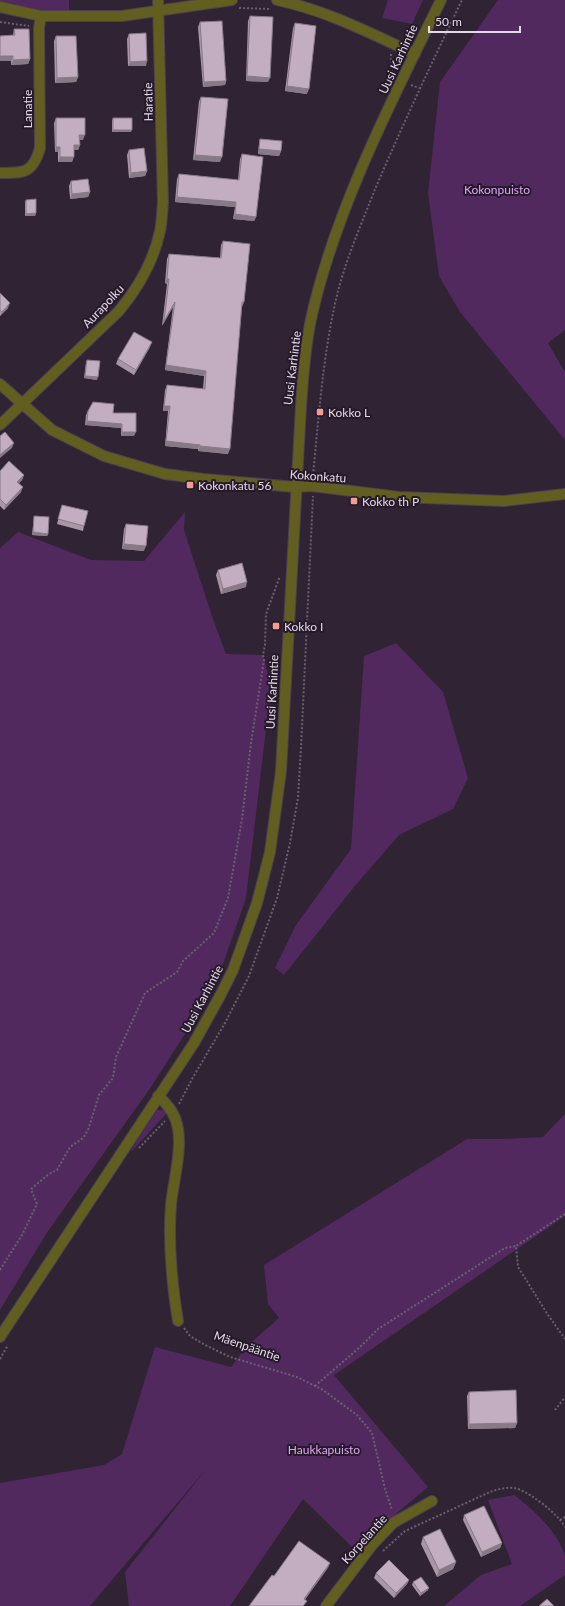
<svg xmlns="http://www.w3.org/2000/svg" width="565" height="1606" font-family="Lato,sans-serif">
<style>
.green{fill:#51295f}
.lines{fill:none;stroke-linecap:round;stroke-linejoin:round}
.minor-casing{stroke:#4c4050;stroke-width:12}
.path{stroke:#6b606f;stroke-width:2;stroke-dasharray:2 2;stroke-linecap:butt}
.minor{stroke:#615e20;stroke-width:10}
.wall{fill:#a895a5}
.shaded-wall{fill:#887986}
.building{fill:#c3adc0;stroke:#887986}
.poi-dot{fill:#f59c91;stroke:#25192a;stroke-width:1.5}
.labels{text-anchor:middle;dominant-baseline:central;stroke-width:4;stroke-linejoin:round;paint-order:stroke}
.street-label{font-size:12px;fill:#e3dae6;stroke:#25192a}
.park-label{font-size:12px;fill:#dea5f4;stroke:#25192a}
.poi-label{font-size:12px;fill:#e3dae6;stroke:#25192a;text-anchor:start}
</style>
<rect width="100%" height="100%" fill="#2f2334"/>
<path class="green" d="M0,0h69v16l-69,-9z
M388,0h35l-11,24 -30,-6z
M498,0h67v330l-17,13 17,29v68l-105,-128 -21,-36 -11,-83 12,-111z
M185,512l-1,18 29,89 13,35 37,1 8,32 -25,211 -23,66 -13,28 -27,45 -34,53 -101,141 -48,79v-762l18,-16 73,28 53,1z
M396,643l47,49 25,86 -15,31 -54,26 -45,52 -70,88 -9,-7 21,-43 55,-76 13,-193z
M157,1110h5l5,3 -35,38 -1,-1z
M565,1114v102l-231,159 94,112 -74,62 -51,-50 -73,107h-101l-4,-34 82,-104 -117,138h-90v-123l104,-18 18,-11 33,-107 76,20 15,-20 33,-29 -11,-14 -4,-39 203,-126h35l41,-2z
M514,1495c20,15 44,37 51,61 0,6 0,13 0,19l-45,31h-76l37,-31 31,-11 -24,-64z"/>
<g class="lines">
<defs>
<path id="minor" d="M277,0c48,10 93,33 138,54
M0,7l41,9h81l110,-16
M0,173c25,0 33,0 40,-25l-1,-120 2,-12
M0,384l52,46 52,26 61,18 39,5 91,8 17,-1 87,11 105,4 61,-7
M0,425l119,-114c19,-23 35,-51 41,-80 2,-9 2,-19 3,-28l-5,-203
M158,1096c11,9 18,19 20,33 4,22 -5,54 -7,76 -3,39 1,79 7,116
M0,1337l194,-294 26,-47 13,-26 24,-67 13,-51 11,-81 20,-365c2,-29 4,-59 10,-87 24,-109 81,-219 130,-319
M326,1606l47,-62 20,-21 39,-22"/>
</defs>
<use href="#minor" class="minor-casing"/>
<path class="path" d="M239,8l32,1
M0,22l29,4
M391,54l1,19
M411,85l8,3
M313,475c6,-60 10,-121 24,-180 9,-36 25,-73 39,-108 27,-63 56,-125 86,-187
M179,1104l13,-25 33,-56 24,-47 28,-78 13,-55 8,-45 3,-51 12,-251
M139,1148l26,-27
M565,1214l-49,32 2,21 30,48 17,24
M0,1270l22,-35 15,-31 -6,-15 18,-15 8,-4 13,-23 13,-9 5,-8 11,-35 14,-17 3,-21 29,-64 32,-21 6,-11 31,-28 14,-35 14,-79 9,-76 13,-83 -1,-5 2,-10 1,-31 14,-38
M184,1328l6,8 15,9 25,12 67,20 26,13 34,25 15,18 13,56 7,21
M0,1359l8,-14
M315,1386l45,-39 18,-18 127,-81 11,-2
M555,1410l10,-13
M560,1520l5,-3
M383,1551l22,-20 85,-39c8,-3 19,-6 28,-3 14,5 40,25 47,38"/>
<use href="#minor" class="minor"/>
</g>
<path class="wall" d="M250,16l18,66 -22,-1 2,-60z
M200,22l26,59 -1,4 -22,2 -5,-60z
M295,23l12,71 -22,-3 8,-63z
M14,29l16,30 -2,5 -17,1v-4h-11v-25l13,-1z
M129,34l17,32h-18l-1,-27z
M56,36l22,41 -2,5 -21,1 -1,-42z
M201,97l19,65 -27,-2 6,-59z
M56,118l27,22h-4l1,5 -2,5h-4l-2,12h-14v-10h-3l-1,-29z
M113,118l18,14h-19v-11z
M260,139l21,12 -2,5 -21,-2 1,-10z
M129,150l18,21 -2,5 -16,2 -2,-23z
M242,154l14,63 -2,4 -21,-2 2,-12 -60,-5 2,-23 2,-5 59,6 2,-21z
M71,181l19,11 -2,5 -18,2 -1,-13z
M26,200l10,13 -1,3h-10v-14z
M223,241l21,61 -2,5 -14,147 -30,-3v-2l-33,-3 3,-35h-5l2,-21 2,-5 36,4 1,-13 -39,-6 8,-63 -11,19 5,-42 -2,-1 2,-24 2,-5 51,4 1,-13z
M0,293l8,15 -8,8z
M150,347l-16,28 -18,-11 2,-5z
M87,360l10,20 -13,-2 2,-16z
M88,411l25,2 21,23h-13v-8l-36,-3 1,-10z
M0,471l24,4 -2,5 -3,3 2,9 -17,18 -4,-4z
M62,505l22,21 -1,5 -26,-7z
M34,516l14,18 -1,2 -15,-1 2,-17z
M126,524l18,27 -22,-2 2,-20z
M218,570l28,17 -25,7 -5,-19z
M469,1392l48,31 -2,5 -47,1 -1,-33z
M464,1515l38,28 -2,5 -19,9 -18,-37z
M423,1537l33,25 -3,7 -16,8 -16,-33z
M376,1573l33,7 -2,4 -13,14 -20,-20z
M413,1582l15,8 -8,6 -8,-11z"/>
<path class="shaded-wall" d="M0,56h13l-2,5h-11z
M30,59l-2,5 -17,1 2,-5z
M147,61l-1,5h-18l2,-4z
M247,76l23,2 -2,4 -22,-1z
M78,77l-2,5 -21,1 2,-5z
M226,81l-1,4 -22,2 1,-5z
M287,86l22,3 -2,5 -22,-3z
M113,130h19l-1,2h-19z
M79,135h6l-2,5h-5z
M74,145h6l-2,5h-6z
M56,147h4l-2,5h-3z
M259,149l22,2 -2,5 -21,-2z
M195,155l27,2 -2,5 -27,-2z
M60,157h14l-2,5h-14z
M147,171l-2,5 -16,2 2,-5z
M90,192l-2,5 -18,2 2,-5z
M177,197l59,5 -1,5 -60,-5z
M36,213l-1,3h-10l1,-2z
M235,214l21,3 -2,4 -21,-2z
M167,279h2l-2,5 -2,-1z
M175,302l-2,5 -11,19 2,-5z
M10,303l-2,5 -8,8 2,-4z
M152,342l-2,5 -16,28 2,-5z
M166,365l40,6 -2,5 -39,-6z
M85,376l13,1 -1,3 -13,-2z
M164,406h6l-2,5h-5z
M87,421l35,3 -1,4 -36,-3z
M122,432h14l-2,4h-13z
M166,441l34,4 -2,4 -33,-3z
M14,443l-2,5 -12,10v-3z
M200,446l30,3 -2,5 -30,-3z
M24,475l-2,5 -6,6 1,-4z
M23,487l-2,5 -17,18 2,-5z
M33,532l15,2 -1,2 -15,-1z
M124,544l22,2 -2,5 -22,-2z
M247,582l-1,5 -25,7 2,-5z
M517,1423l-2,5 -47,1 1,-5z
M502,1543l-2,5 -19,9 1,-5z
M456,1562l-3,7 -16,8 2,-7z
M330,1563l-2,5 -26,36 2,-5z
M409,1580l-2,4 -13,14 2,-5z
M429,1588l-1,2 -8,6 1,-3z"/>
<path class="building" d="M250,16l23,1 -3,61 -23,-2z
M222,21l4,60 -22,1 -4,-60z
M295,23l21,3 -7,63 -22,-3z
M14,29h15l1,30 -17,1v-4h-13v-20l15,-1z
M146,33l1,28 -17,1 -1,-28z
M56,36h20l2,41 -21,1z
M201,97l27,2 -6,58 -27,-2z
M56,118h29v17h-6l1,10h-6v12h-14v-10h-4z
M113,118h19v12h-19z
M260,139l22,2 -1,10 -22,-2z
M144,148l3,23 -16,2 -2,-23z
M242,154l21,3 -7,60 -21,-3 1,-12 -59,-5 2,-23 60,6z
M88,179l2,13 -18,2 -1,-13z
M36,199v14l-10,1v-14z
M223,241l27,3 -6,58h-2l-12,147 -30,-3v-1l-34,-4 4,-35h-6l3,-21 38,4 1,-18 -40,-6 9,-63 -11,19 5,-42h-2l2,-25 52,4z
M0,293l10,10 -8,9 -2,-2z
M134,332l18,10 -16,28 -18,-11z
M87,360l13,1 -2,16 -13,-1z
M93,402l21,2 -1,9h23v19h-14v-8l-35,-3 1,-10z
M5,432l9,11 -14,12v-19z
M9,461l15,14 -7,7 6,5 -17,18 -6,-6v-28z
M62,505l26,6 -4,15 -26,-7z
M34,516l15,1 -1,17 -15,-2z
M126,524l22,2 -2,20 -22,-2z
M242,563l5,19 -24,7 -5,-19z
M516,1390l1,33 -48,1v-32z
M484,1506l18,37 -20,9 -18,-37z
M440,1529l16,33 -17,8 -16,-33z
M299,1541l31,22 -26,36 3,2 -4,5h-54l23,-31 2,1z
M389,1560l20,20 -13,13 -20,-20z
M421,1577l8,11 -8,5 -8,-11z
M547,1599l7,7h-15z"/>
<g class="poi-dot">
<rect x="316" y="408" width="8" height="8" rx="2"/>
<rect x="186" y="481" width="8" height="8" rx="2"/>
<rect x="350" y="497" width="8" height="8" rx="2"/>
<rect x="272" y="622" width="8" height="8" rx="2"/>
</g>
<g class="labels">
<g class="street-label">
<text transform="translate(398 59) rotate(-65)">Uusi Karhintie</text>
<text transform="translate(148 102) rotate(-91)">Haratie</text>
<text transform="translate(27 109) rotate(-90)">Lanatie</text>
<text transform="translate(103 306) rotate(-47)">Aurapolku</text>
<text transform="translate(292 368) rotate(-83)">Uusi Karhintie</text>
<text transform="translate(318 476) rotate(4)">Kokonkatu</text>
<text transform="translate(272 692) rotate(-87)">Uusi Karhintie</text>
<text transform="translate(202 999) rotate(-62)">Uusi Karhintie</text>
<text transform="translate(247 1346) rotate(19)">Mäenpääntie</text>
<text transform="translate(364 1539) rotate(-48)">Korpelantie</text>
</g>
<g class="park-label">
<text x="497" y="189">Kokonpuisto</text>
<text x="324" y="1449">Haukkapuisto</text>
</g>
<g class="poi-label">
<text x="328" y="412">Kokko L</text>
<text x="198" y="485">Kokonkatu 56</text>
<text x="362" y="501">Kokko th P</text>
<text x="284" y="626">Kokko I</text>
</g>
</g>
<path d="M429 26v6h91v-6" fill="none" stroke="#e3dae6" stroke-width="2"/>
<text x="435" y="26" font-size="12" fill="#e3dae6" stroke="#25192a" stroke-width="3" paint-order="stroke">50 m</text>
</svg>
